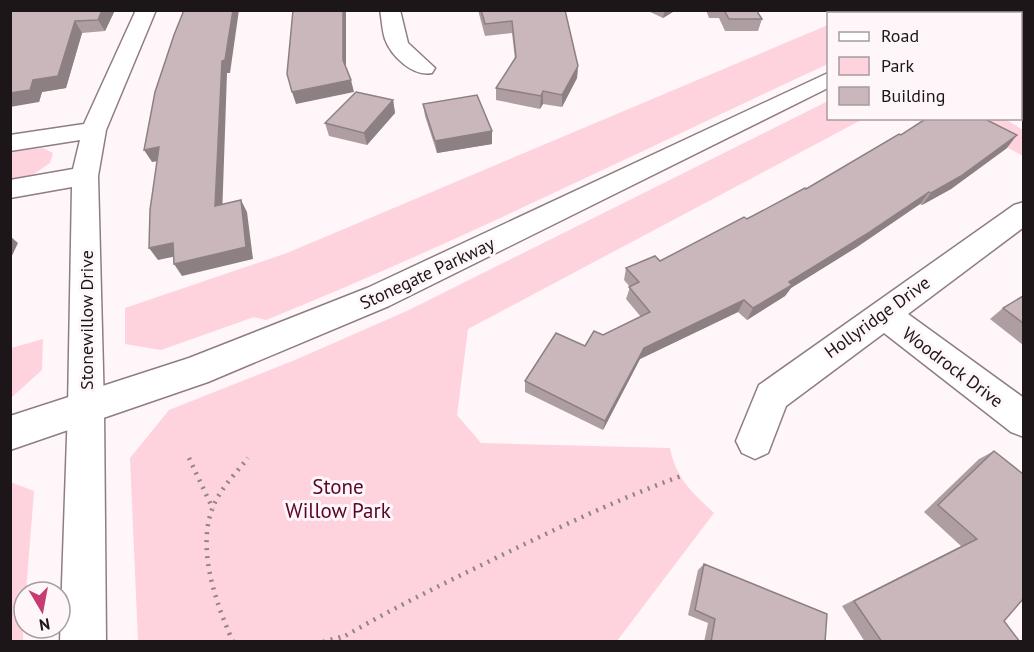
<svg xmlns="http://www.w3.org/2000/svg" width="1034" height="652" font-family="'PT Sans',sans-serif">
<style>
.green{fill:#fed3dd}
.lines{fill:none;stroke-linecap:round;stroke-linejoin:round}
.street-casing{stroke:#8f7d81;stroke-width:3}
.secondary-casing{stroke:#8f7d81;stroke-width:3}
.path{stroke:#8d8587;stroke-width:4.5;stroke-dasharray:2 6;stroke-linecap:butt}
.street{fill:#fff;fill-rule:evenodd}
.secondary{fill:#fff;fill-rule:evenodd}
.wall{fill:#ae9da1}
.shaded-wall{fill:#8d8083}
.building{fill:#cab7bb;stroke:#8d8083;stroke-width:1.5}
.labels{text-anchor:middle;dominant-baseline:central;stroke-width:6;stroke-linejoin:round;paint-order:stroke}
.street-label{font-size:18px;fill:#1d1618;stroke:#fef6f8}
.near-park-label{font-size:21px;fill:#5a052b;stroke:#fef6f8}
</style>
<rect width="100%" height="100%" fill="#fef6f8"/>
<path class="green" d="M828,25v39c-186,86 -371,179 -562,256l-12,-3 -93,33 -36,-6v-36l162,-55z
M828,101v17l35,1 -395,210 -11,86 24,28 189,5c6,31 22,44 44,65l-97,128h-479l-8,-183 39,-48 126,-50 114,-50z
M955,119h50l18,11v26z
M43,148l10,5 -3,10 -16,11 -23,5v-27z
M43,339l-1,31 -31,28v-50z
M10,482l24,9 -8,101h-2l-1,49h-12z"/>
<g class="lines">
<defs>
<path id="street" d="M136,10h20l-50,120 -8,46 6,232 2,234h-46l8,-234 4,-221 -62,11v-18l63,-11 7,-29 -70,11v-16l74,-11z
M380,10h20l8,33 27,25 -3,5c-19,4 -41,-17 -47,-34 -3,-9 -3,-19 -5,-29z
M839,10h21l2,4h-21z
M1020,101l4,1v15l-4,-1z
M1024,202v25l-116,87 116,84v39l-13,-5 -127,-99 -98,73 -18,47 -13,6 -13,-6 -6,-12 23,-56 255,-180z"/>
<path id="secondary" d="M1013,10h11v9l-4,1v-6h-9z
M828,73v15l-439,218 -181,76 -198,68v-34l179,-58 178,-70z"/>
</defs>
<use href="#street" class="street-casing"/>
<use href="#secondary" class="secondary-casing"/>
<path class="path" d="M189,458l24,51
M233,642c-17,-39 -37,-93 -20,-135 7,-18 23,-34 35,-49
M323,642l21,-6
M341,642l4,-6c50,-29 102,-54 155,-80 60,-29 120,-58 184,-81"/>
<use href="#street" class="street"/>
<use href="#secondary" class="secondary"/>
</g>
<path class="wall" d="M10,10h105l-10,21 -23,2 -16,55 -24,4 -3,10z
M478,10h87l13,56 -1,12 -15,29 -19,-3 -3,5 -44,-9v-12l19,-29 -3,-26 -27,3z
M646,10h30l-13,8z
M706,10h52v3l4,6 -4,12h-33l-6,-13h-10z
M393,100l2,13 -28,32 -38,-9 -4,-13z
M423,104l69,27v13l-55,9 -12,-37z
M901,135l106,13 -56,41 -29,16 -2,-1 -63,43 -66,41 -6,8 -38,24 -9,-8 -98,47 -37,71 -78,-38v-11l60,-35 18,-11 38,-18 -15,-18 4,-12 -6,-7 2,-12 34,-7 146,-72z
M1023,296v49l-33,-26 13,-11z
M994,451l10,170 16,21h-155l-23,-36 119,-60 -37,-34 55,-53z
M704,564l121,78h-121l4,-19 -20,-8 10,-45z"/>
<path class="shaded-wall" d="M102,10h13l-10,21 -7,-11z
M233,10h6l-9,63h-3l-5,145 -7,-12 7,-145z
M343,10h3v62l-3,-12z
M665,10h11l-13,8z
M75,21l7,12 -16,55 -24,4 -3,10 -29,5v-14z
M578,66l-1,12 -15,29v-12z
M351,80l3,12 -58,12 -4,-12z
M543,91v13l-3,5 1,-13z
M393,100l2,13 -28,32 -3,-12z
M492,131v13l-55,9 -2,-12z
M1017,135l-10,13 -56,41 -29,16 9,-12z
M159,147l7,13 -14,2 -8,-12z
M929,192l-9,12 -63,43 -66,41 -6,8 -38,24 6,-12 36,-26z
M241,200l6,12 6,47 -71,17 -8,-12z
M10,236l8,7 -8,17z
M173,243l9,12 -24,5 -9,-12z
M744,300l-6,12 -98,47 -37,71 2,-9 39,-73z"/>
<path class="building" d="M10,10h92l-4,10 -23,1 -17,55 -25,4 -3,10 -20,3z
M184,10h49l-8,50 -3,1 -7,145 26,-6 5,47 -72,17 -1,-21 -24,5 1,-38 9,-63 -15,3 11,-58 19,-57z
M293,10h50v50l8,20 -59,12 -5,-18z
M481,10h84l13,56 -16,29 -19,-4 -2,5 -45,-8 20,-31 -4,-36 -27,3z
M724,10h34v3l4,6h-33z
M356,92l37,8 -29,33 -39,-10z
M477,95l15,36 -57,10 -12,-37z
M927,118h56l34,17 -56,41 -30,17 -2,-1 -64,43 -76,47 3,3 -39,23 -9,-8 -100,48 -39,73 -80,-40 31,-48 29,13 9,-15 9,4 47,-23 -21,-25 10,-5 -13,-14 29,-12 5,5 84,-44 3,2 58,-31 1,1 93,-55 2,1z
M1023,296v27l-20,-15z
M994,451l29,23v125l-19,22 16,21h-138l-28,-41 123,-62 -39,-34z
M704,564l123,50 -2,28h-114l4,-23 -20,-9z"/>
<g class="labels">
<g class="street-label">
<text transform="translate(427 273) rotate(-25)">Stonegate Parkway</text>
<text transform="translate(877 317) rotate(-36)">Hollyridge Drive</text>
<text transform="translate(86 320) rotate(-90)">Stonewillow Drive</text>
<text transform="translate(953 367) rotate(37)">Woodrock Drive</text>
</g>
<g class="near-park-label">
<text x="338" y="486">Stone<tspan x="338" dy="24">Willow Park</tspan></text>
</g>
</g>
<rect width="1034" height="652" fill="none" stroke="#1d1618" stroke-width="24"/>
<rect x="827" y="12" width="195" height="108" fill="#fef6f8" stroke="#a49c9e" stroke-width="1.5"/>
<rect x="839" y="32" width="30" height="9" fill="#ffffff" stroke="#a49c9e" stroke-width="1.5"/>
<text x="881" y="42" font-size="18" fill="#1d1618">Road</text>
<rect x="839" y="57" width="30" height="18" fill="#fed3dd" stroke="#a49c9e" stroke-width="1.5"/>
<text x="881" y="72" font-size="18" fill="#1d1618">Park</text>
<rect x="839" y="87" width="30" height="18" fill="#cab7bb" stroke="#a49c9e" stroke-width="1.5"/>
<text x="881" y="102" font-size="18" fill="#1d1618">Building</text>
<g transform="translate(42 610) rotate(170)"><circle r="28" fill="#fef6f8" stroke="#a49c9e" stroke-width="1.5"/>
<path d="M0-4.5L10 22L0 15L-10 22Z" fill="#c63b70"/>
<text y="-9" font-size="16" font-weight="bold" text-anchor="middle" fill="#1d1618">N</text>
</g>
</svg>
